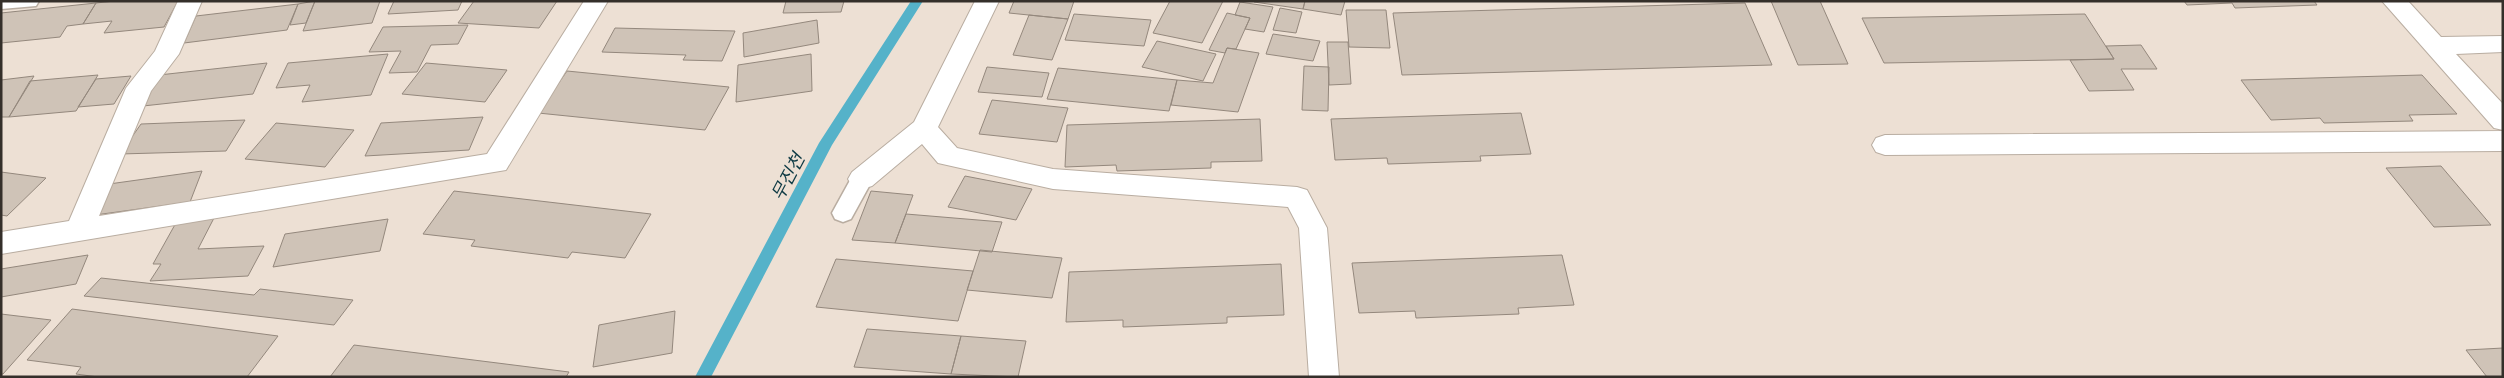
<svg xmlns="http://www.w3.org/2000/svg" width="2504" height="378" font-family="Karla,'Noto Sans KR',sans-serif">
<style>
.lines{fill:none;stroke-linecap:round;stroke-linejoin:round}
.stream{fill:#55b2c9;fill-rule:evenodd}
.building{fill:#cfc3b7;stroke:#94887d}
.lane-casing{stroke:#b9ada1;stroke-width:3}
.street-casing{stroke:#b9ada1;stroke-width:2}
.lane{fill:#fff;fill-rule:evenodd}
.street{fill:#fff;fill-rule:evenodd}
.labels{text-anchor:middle;dominant-baseline:central;stroke-width:4;stroke-linejoin:round;paint-order:stroke}
.water-label{font-size:18px;font-style:italic;fill:#0d3943;stroke:#ede0d4}
</style>
<rect width="100%" height="100%" fill="#ede0d4"/>
<g class="lines">
<path class="stream" d="M911,1h12l-91,144 -121,232h-16l124,-234z"/>
</g>
<path class="building" d="M115,1h63l-14,26 -60,6 8,-12 -29,3 13,-21z
M315,1l-9,22 -16,2 8,-21z
M315,1h65l-8,22 -69,8z
M394,1h68l-4,9 -70,4z
M474,1h83l-18,27 -81,-5z
M786,1h58l-3,11 -58,1z
M1014,1h60l-6,18 -59,-6z
M1170,1h53l-21,42 -49,-10z
M1305,1h40l-4,14 -38,-6z
M1305,1l-2,8 -49,-7v-1z
M1771,1h49l28,63 -50,1z
M2184,1h130l3,4 -82,3 -3,-5 -45,2z
M1240,2l33,5 -9,25 -19,-3 5,-11 -15,-3z
M96,3l-13,21 -16,2 -7,11 -59,6v-30z
M1745,3l27,62 -370,10 -9,-62z
M298,4l-11,26 -103,13 12,-27z
M1280,8l22,4 -6,21 -23,-3z
M1346,10h40l4,38 -41,-1z
M1227,13l23,5 -14,31 -9,-1 -2,5 -16,-3z
M1074,14l77,6 -7,26 -79,-6z
M2085,14l29,45 -230,4 -22,-45z
M1029,15l39,4 -16,41 -39,-5z
M817,20l2,23 -75,14 -1,-24z
M468,25l-10,19 -27,1 -14,27 -28,1 12,-22 -32,1 14,-25z
M615,28l120,3 -13,30 -39,-1 3,-5 -84,-3z
M1273,34l47,7 -7,20 -47,-7z
M1157,41l59,13 -13,27 -61,-14z
M1327,42h21l3,42 -22,1z
M2141,45l16,24h-36l13,21 -45,1 -19,-31 44,-1 -8,-13z
M1227,48l32,5 -21,59 -67,-7 6,-25 36,3z
M388,54l-17,41 -69,7 8,-17 -34,3 12,-25z
M811,54l1,37 -76,11 2,-37z
M267,63l-14,31 -110,12 16,-31z
M426,63l81,7 -22,32 -83,-8z
M1304,66l25,1 -1,44 -26,-1z
M987,67l62,6 -7,24 -64,-5z
M1058,68l119,12 -8,31 -122,-12z
M567,71l162,16 -24,43 -167,-17z
M98,75l-22,36 -67,6 21,-36z
M2422,75l35,39 -48,1 4,6 -89,2 -4,-5 -49,2 -30,-40z
M34,76l-25,41h-8v-37z
M131,76l-17,28 -36,3 18,-28z
M992,100l76,8 -11,34 -78,-8z
M1521,113l10,41 -51,2 1,5 -93,3 -1,-6 -52,2 -4,-41z
M483,117l-14,33 -104,6 16,-33z
M1260,119l2,42 -51,1v6l-94,3 -1,-6 -51,2 2,-42z
M245,120l-19,31 -106,3 21,-30z
M276,123l78,7 -29,37 -80,-8z
M2441,166l50,59 -57,2 -48,-59z
M202,171l-12,31 -95,13 14,-31z
M1,172l45,6 -39,38 -6,-1z
M965,176l67,13 -16,31 -68,-13z
M454,191l197,23 -26,44 -53,-6 -4,6 -97,-12 4,-6 -52,-6z
M871,191l42,4 -18,48 -43,-3z
M906,214l96,8 -10,30 -97,-9z
M214,218l-16,31 66,-3 -16,30 -98,5 11,-17h-8l24,-43z
M388,219l-8,32 -107,16 12,-33z
M980,250l82,8 -10,40 -85,-8z
M88,255l-12,29 -75,13v-28z
M1562,255l12,50 -56,3 1,6 -103,4 -1,-7 -56,2 -7,-50z
M836,259l137,12 -15,50 -142,-14z
M1281,264l3,51 -57,2v6l-104,4v-7l-57,2 3,-50z
M101,278l153,17 6,-6 93,11 -19,25 -250,-29z
M72,309l206,27 -31,41h-149l-22,-3 5,-7 -54,-7z
M675,311l-3,42 -79,14 6,-42z
M1,314l50,6 -48,54h-2z
M867,329l94,7 -10,38 -97,-7z
M961,336l65,5 -8,36 -67,-3z
M354,345l215,27 -3,5h-236z
M2503,348v29h-16l-21,-27z"/>
<g class="lines">
<defs>
<path id="lane" d="M1,1h38l-3,5 -35,3z
M862,171l8,2 3,6 -22,40 -8,3 -8,-3 -3,-6 22,-40z"/>
<path id="street" d="M178,1h24l-23,53 -28,37 -52,125 388,-62 97,-153h24l-102,169 -505,84v-22l68,-11 57,-133 29,-37z
M975,1h24l-61,126 19,21 96,21 244,18 10,3 20,38 12,149h-30l-10,-149 -11,-21 -235,-18 -115,-26 -16,-19 -50,42 -10,3 -10,-3 -4,-7 4,-7 62,-50z
M2382,1h26l33,36 62,-1v16l-47,2 47,50v26l-9,-2z
M2503,131v20l-618,4 -9,-3 -4,-7 4,-7 9,-3z"/>
</defs>
<use href="#lane" class="lane-casing"/>
<use href="#street" class="street-casing"/>
<use href="#lane" class="lane"/>
<use href="#street" class="street"/>
</g>
<g class="labels">
<g class="water-label">
<text transform="translate(788 177) rotate(-62)">무진천</text>
</g>
</g>
<rect width="2504" height="378" fill="none" stroke="#342f2a" stroke-width="5"/>
</svg>
